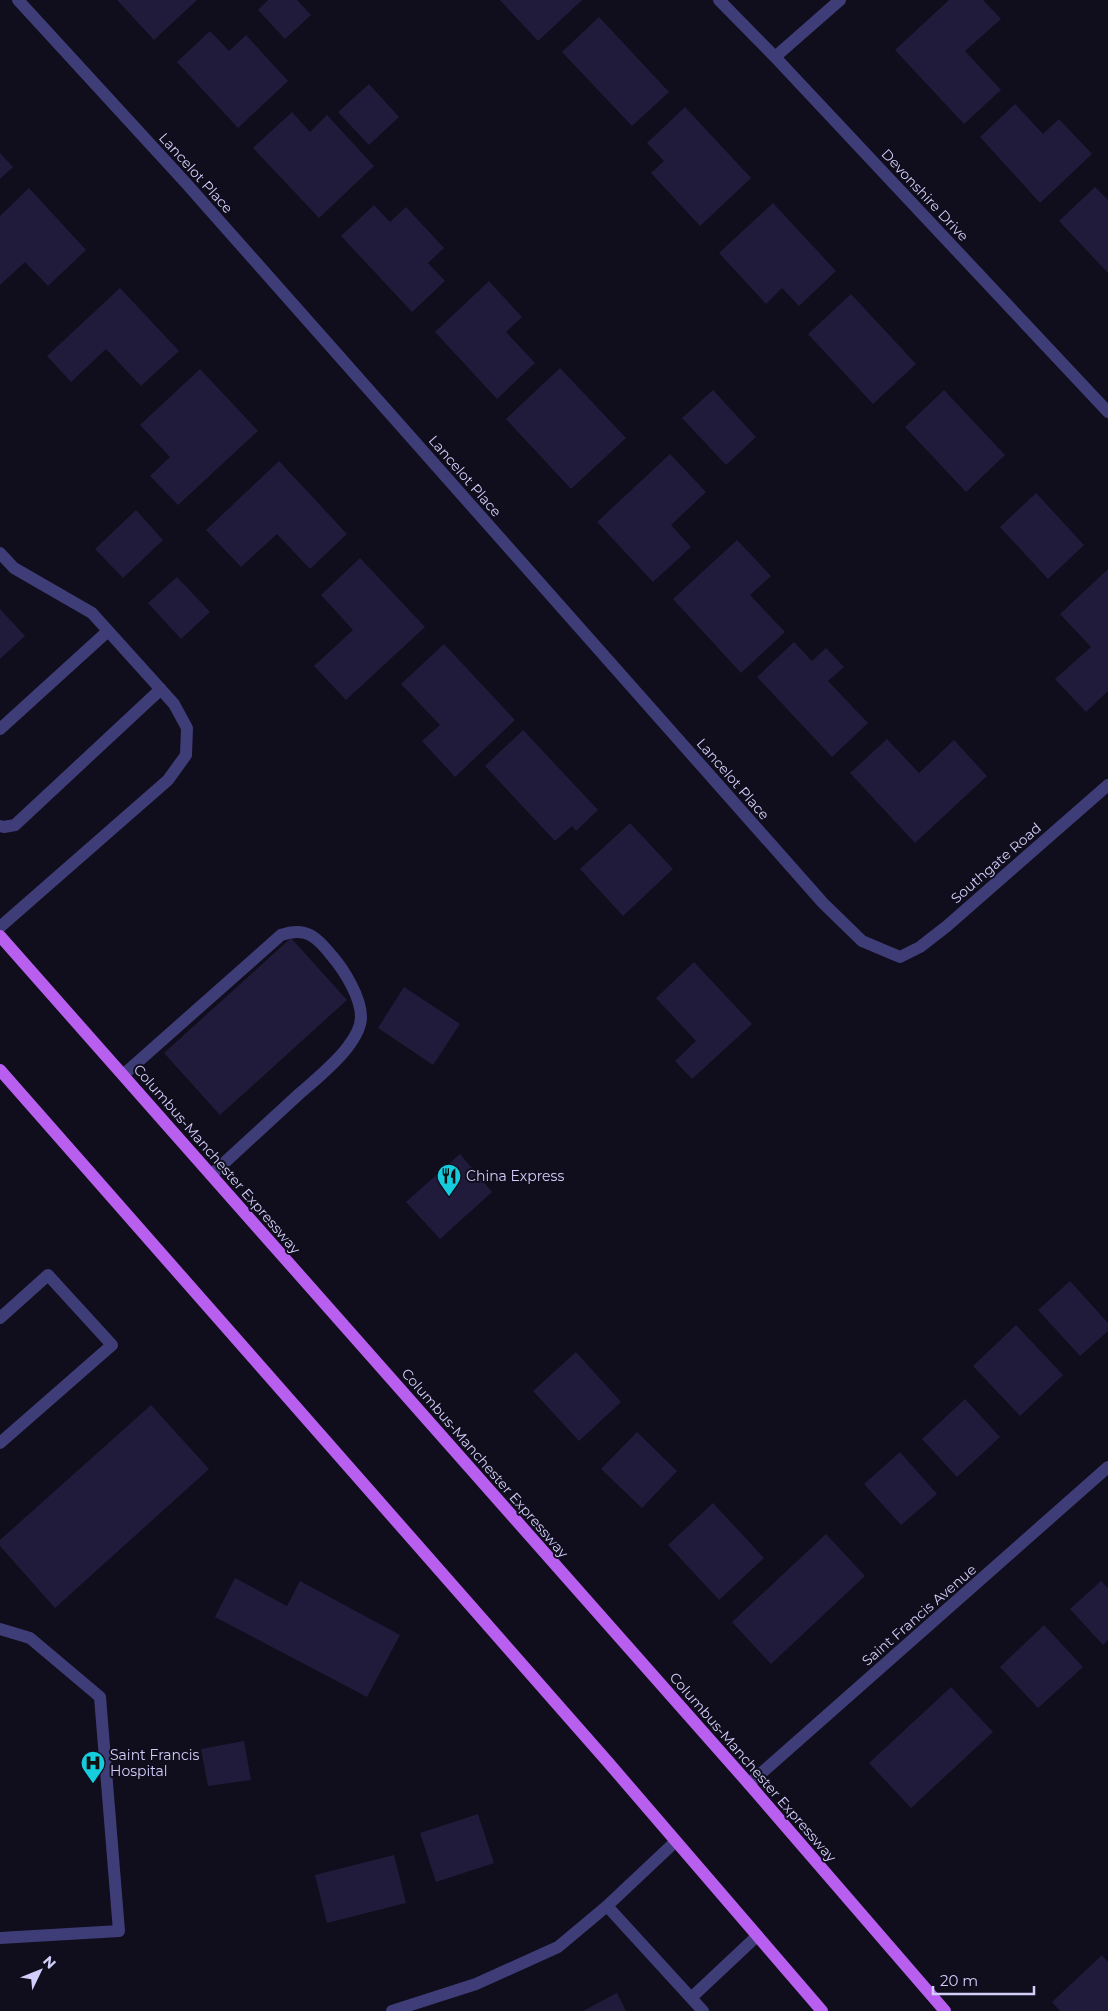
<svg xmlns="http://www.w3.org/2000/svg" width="1108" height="2011" font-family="Montserrat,sans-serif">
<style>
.building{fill:#211b3b}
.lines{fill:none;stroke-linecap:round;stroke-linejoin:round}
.minor{stroke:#3e3d77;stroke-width:12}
.major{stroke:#b85ff0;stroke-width:12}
.labels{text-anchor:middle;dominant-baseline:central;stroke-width:4;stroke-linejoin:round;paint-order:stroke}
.street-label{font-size:14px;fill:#d2cefa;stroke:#100d1c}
.poi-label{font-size:14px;fill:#d2cefa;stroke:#100d1c;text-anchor:start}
</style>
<rect width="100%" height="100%" fill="#100d1c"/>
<path class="building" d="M117,0h80l-43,40z
M268,0h29l14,15 -26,24 -27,-29z
M500,0h82l-44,41z
M949,0h34l18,19 -36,32 36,39 -37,34 -69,-74z
M599,17l70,75 -37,34 -70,-74z
M210,31l19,20 17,-16 42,46 -50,47 -61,-66z
M369,84l30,33 -30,28 -31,-33z
M1015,104l28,30 16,-15 33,35 -52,49 -60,-66z
M685,107l66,71 -51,48 -49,-53 13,-12 -17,-18z
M292,112l18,20 17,-17 47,51 -55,52 -66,-70z
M0,153l13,14 -13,12z
M1095,187l13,13v73l-49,-52z
M29,188l57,62 -38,36 -23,-24 -25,23v-69z
M773,203l63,68 -37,35 -17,-18 -16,16 -47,-51z
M374,205l16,17 16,-15 38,41 -16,15 17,18 -33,31 -71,-76z
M489,281l33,36 -16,15 29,31 -38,36 -62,-67z
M120,288l59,63 -38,35 -35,-37 -35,33 -24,-26z
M851,294l65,70 -43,40 -65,-70z
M560,368l66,70 -55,51 -65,-70z
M200,369l58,62 -80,74 -28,-29 20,-19 -30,-32z
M713,390l43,47 -30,28 -44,-47z
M944,390l61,65 -39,37 -61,-65z
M670,454l36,38 -35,33 20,22 -38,35 -56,-60z
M279,461l68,73 -37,35 -33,-35 -36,33 -35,-37z
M1036,493l48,52 -36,34 -48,-52z
M136,510l27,30 -40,38 -28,-29z
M737,540l34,36 -21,19 35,37 -44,41 -68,-74z
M360,558l65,69 -79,73 -32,-34 39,-36 -32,-35z
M1108,569v122l-22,21 -31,-33 36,-32 -31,-33z
M177,577l33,35 -29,27 -33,-36z
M0,609l25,27 -25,23z
M794,642l18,19 14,-13 18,19 -16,14 40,42 -36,34 -75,-80z
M444,644l71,76 -60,57 -33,-36 18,-16 -39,-41z
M523,730l75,80 -22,21 -4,-5 -17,15 -70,-75z
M887,739l32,34 35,-33 33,36 -72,67 -65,-70z
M630,823l43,46 -50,47 -43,-47z
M291,938l56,62 -127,115 -56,-62z
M694,962l58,62 -60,55 -17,-18 21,-20 -40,-43z
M404,987l56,37 -27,41 -55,-37z
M460,1154l32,38 -52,47 -34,-37z
M1070,1281l38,42v8l-28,25 -42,-46z
M1016,1325l47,50 -43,41 -47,-50z
M576,1352l45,50 -42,39 -46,-50z
M965,1399l35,38 -43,40 -35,-38z
M151,1405l58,64 -154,139 -55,-62v-6z
M637,1432l40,39 -35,37 -41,-39z
M900,1452l37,42 -36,31 -37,-41z
M713,1503l51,55 -45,42 -51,-55z
M826,1534l39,42 -94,88 -39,-42z
M235,1578l52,28 13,-25 100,54 -33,62 -152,-80z
M1101,1581l7,7v52l-5,5 -33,-36z
M1044,1625l39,42 -45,41 -38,-41z
M951,1687l42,45 -82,76 -42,-45z
M244,1741l7,39 -43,6 -7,-37z
M478,1814l16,49 -58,19 -16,-49z
M394,1855l12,48 -79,20 -12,-48z
M1102,1955l6,7v49h-48l-8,-9z
M617,1993l9,18h-43z"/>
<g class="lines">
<path class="minor" d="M18,0l167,182 638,721 39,38 38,16 20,-10 27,-21 161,-141
M719,0l56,57 333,355
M775,57l65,-57
M0,553l14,15 78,45 82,91 13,24 -1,27 -18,25 -168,147
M0,729l108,-98
M0,826l4,1 11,-2 146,-136
M123,1075l158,-140c25,-9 36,2 51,21 12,14 29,41 29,61 0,11 -7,22 -14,31 -13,17 -32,32 -49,47 -29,27 -58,53 -87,80
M0,1318l48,-43 64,70 -112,98
M0,1629l30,9 70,59 19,234 -119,7
M749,1784l359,-317
M607,1906l96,105
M691,1998l66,-62
M392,2011l84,-27 82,-37 49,-41 68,-64"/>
<path class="major" d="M0,936l749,848 196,227
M0,1070l607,691 215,250"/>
</g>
<defs>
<symbol id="restaurant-pin" viewBox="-11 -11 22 30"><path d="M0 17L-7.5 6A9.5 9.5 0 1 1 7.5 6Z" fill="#16cdde" stroke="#100d1c"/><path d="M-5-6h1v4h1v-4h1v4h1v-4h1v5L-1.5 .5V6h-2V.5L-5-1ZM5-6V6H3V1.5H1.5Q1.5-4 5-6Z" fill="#111"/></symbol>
<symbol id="hospital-pin" viewBox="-11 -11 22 30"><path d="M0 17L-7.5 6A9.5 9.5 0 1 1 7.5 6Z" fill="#16cdde" stroke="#100d1c"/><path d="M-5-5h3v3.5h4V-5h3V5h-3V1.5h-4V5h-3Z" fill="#111"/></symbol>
</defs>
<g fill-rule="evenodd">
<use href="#restaurant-pin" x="435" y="1162" width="28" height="38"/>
<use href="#hospital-pin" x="79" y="1749" width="28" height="38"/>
</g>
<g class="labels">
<g class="street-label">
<text transform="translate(196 173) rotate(48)">Lancelot Place</text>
<text transform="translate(925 195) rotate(47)">Devonshire Drive</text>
<text transform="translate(465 476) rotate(49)">Lancelot Place</text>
<text transform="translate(733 779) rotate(49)">Lancelot Place</text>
<text transform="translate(996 863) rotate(-41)">Southgate Road</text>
<text transform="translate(217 1159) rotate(49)">Columbus-Manchester Expressway</text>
<text transform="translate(485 1463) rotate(49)">Columbus-Manchester Expressway</text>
<text transform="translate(919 1615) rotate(-41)">Saint Francis Avenue</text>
<text transform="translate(753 1767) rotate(49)">Columbus-Manchester Expressway</text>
</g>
<g class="poi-label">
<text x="466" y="1176">China Express</text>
<text x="110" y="1755">Saint Francis<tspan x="110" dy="16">Hospital</tspan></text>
</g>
</g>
<g transform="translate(40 1971) rotate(47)" stroke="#100d1c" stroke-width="4" paint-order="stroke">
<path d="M0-4L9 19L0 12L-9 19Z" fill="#d2cefa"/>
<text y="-8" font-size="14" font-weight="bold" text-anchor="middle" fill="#d2cefa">N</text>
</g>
<path d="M933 1986v8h101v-8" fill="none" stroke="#d2cefa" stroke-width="2.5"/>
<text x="940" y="1986" font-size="15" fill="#d2cefa" stroke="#100d1c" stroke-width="4" paint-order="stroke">20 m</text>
</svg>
